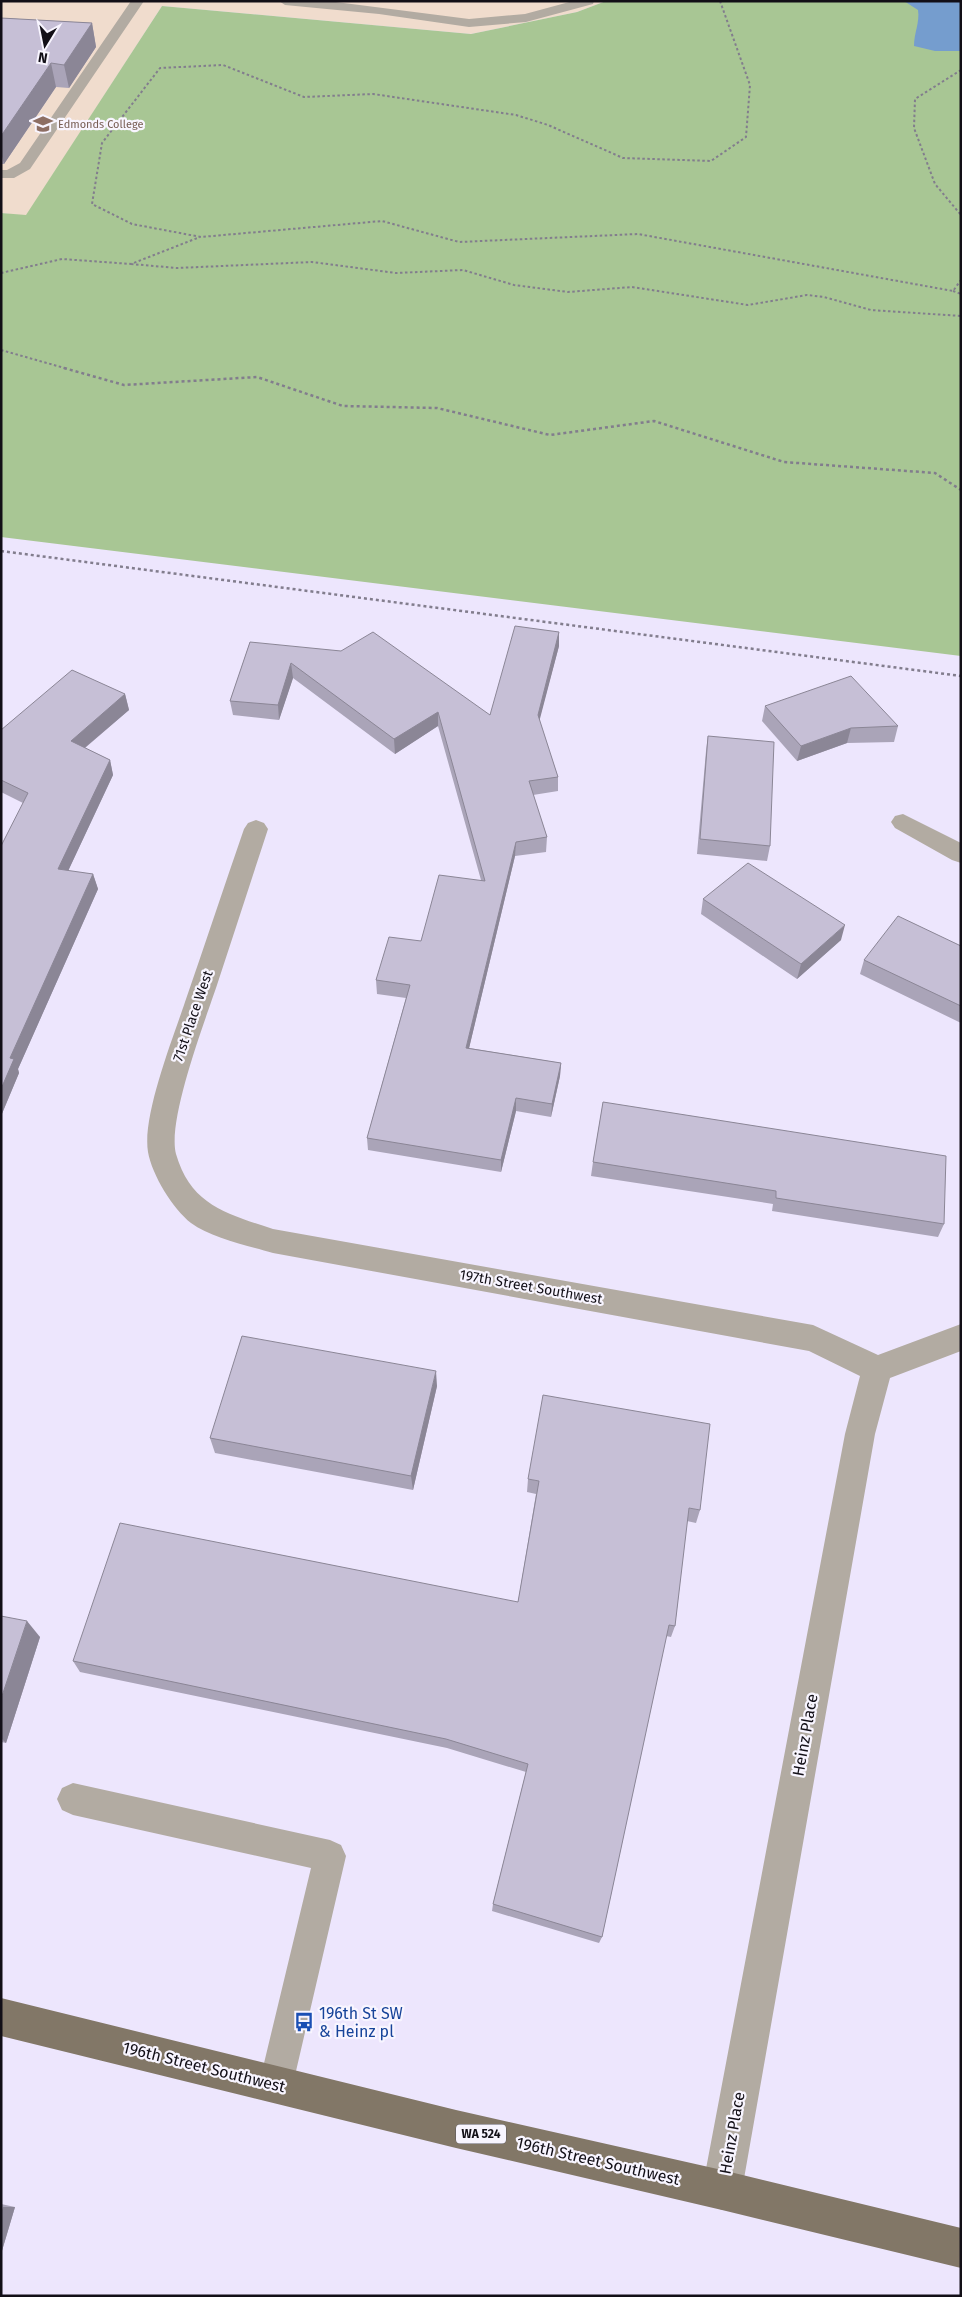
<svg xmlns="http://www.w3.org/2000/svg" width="962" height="2297" font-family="'Fira Sans',sans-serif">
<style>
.education{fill:#f0dccd}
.green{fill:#a8c694}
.water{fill:#759dce}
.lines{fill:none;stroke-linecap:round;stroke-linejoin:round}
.path-far1{stroke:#827d8d;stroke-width:2;stroke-dasharray:2.5 2.5;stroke-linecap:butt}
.path{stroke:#827d8d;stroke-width:2.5;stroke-dasharray:3 3;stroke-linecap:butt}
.lane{fill:#b2aba2;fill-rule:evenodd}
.street{fill:#b2aba2;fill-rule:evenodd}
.primary{fill:#827767;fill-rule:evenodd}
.wall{fill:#aaa4b8}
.shaded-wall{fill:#8b8696}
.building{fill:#c6bfd6;stroke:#8b8696}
.labels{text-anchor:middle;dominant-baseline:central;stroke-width:4.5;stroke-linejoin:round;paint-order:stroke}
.far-education-label{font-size:11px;fill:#785e54;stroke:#f8f5ff;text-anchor:start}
.shield{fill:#f8f5ff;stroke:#57545d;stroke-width:1}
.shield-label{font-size:12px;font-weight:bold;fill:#120f17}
.street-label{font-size:14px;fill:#120f17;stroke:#f8f5ff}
.near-street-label{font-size:16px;fill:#120f17;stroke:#f8f5ff}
.near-transit-label{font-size:16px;fill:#164399;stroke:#f8f5ff;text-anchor:start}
</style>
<rect width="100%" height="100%" fill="#ede6fd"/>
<path class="education" d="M1,1h605l-29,11 -106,22 -309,-28 -136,210 -25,-3z"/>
<path class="green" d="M606,1h355v655l-960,-119v-324l25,2 136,-209 309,28 106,-22z"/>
<path class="water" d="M904,1h57v50h-26l-21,-5c0,-13 6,-24 4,-36z"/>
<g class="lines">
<path class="path-far1" d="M720,1l30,84 -4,52 -35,24 -88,-3 -75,-33 -32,-10 -143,-21 -69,3 -81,-32 -63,3 -58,75 -10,61 40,20 69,13 181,-16 77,21 179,-8 315,57 8,-11
M961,70l-46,29 -1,29 21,56 26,31
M131,264l46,4 135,-6 84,11 67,-3 51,15 54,7 64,-5 116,18 59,-10 17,2 47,13 90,6
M1,273l61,-14 69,5 69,-27
M953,291l8,3
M1,350l67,19"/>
<path class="path" d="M64,368l60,17 133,-8 86,29 94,2 113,27 104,-14 130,41 151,11 26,17
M1,551l960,125"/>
<path class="lane" d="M131,1h13l-114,168 -16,9h-13v-8h6l13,-7z
M279,1h49l141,18 56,-5 48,-13h21l-1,3 -67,18 -57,5 -90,-13 -94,-9z
M73,1783l257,57 11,5 5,11 -53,228 -5,12 -12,5 -12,-5 -5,-12 52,-216 -238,-53 -11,-5 -5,-11 5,-11z"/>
<path class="street" d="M903,814l58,29v20l-9,-3 -57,-32 -4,-6 4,-6z
M256,820l8,3 4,6c-17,52 -34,104 -51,156 -12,36 -50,135 -41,169 15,52 52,60 97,75l540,96 65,30 83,-31v27l-71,27 -15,56 -133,756 -6,14 -14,6 -14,-6 -6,-14 143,-756 15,-58 -51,-25 -536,-98c-24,-7 -62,-15 -82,-30 -18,-14 -39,-48 -43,-71 -6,-36 25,-114 37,-150 20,-58 39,-115 59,-173l4,-6z"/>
<path class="primary" d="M1,1998l455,112 266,60 239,58v40l-239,-58 -266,-62 -455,-112z"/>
</g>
<path class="wall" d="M1,18l91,5 4,24 -27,41 -13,-1 -52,77h-3z
M559,632v14l-20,74 19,57v14l-25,4 14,42 -1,15 -31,4 -46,192 92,15 -1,13 -9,41 -35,-6 -15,61 -133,-22 -1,-12 39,-140 -29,-4 -1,-14 45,-39 60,-61 -43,-154 -43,28 -102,-76 -14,42 -46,-5 -3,-14 20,-59 240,73z
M125,694l4,16 -44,38 25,12 3,15 -45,96 25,3 5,15 -80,180 1,4 -18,43 22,-313 -22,-11v-62z
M765,706l133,20 -4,16 -47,1 -50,18 -35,-40z
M708,736l62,110 -3,15 -70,-7 9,-103z
M703,899l138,41 -44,39 -96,-65z
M961,946v77l-101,-49 4,-14z
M603,1102l341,122 -6,13 -166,-26 1,-7 -182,-28 2,-14z
M437,1386l-24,104 -198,-37 -5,-15z
M528,1479l172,31 -4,13 -9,-2 -12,105 -4,11 -5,-1 -64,301 -3,6 -107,-32 1,-7 33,-132 -79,-24 -367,-76 -7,-11 445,-59 18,-108 -9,-2z
M1,1616l39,21 -34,106 -5,-1z
M1,2204l14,3 -14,47z"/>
<path class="shaded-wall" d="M92,23l4,24 -27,41 -5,-23z
M51,63l5,24 -52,77 -3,-11v-17z
M559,632v14l-22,84 1,-15z
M291,663l2,15 -14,42 -1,-15z
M125,694l4,16 -54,46 -4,-15z
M438,712v14l-43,28 -1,-15z
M851,728l-4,15 -50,18 4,-15z
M110,760l3,15 -51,109 -4,-15z
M516,842l-1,14 -49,205v-13z
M93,874l5,15 -80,180 1,4 -18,43v-27l9,-31z
M845,925l-4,15 -44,39 4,-15z
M561,1063l-1,13 -9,41 1,-13z
M516,1098v13l-15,61v-12z
M436,1371l1,15 -24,104 -2,-14z
M27,1621l13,16 -34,106 -5,-5v-39z
M3,2207h12l-14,47v-41z"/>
<path class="building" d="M1,18l91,5 -28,42 -13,-2 -50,73z
M515,626l44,6 -21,83 20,62 -29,4 18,56 -31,5 -50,206 95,15 -9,41 -36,-6 -15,62 -134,-22 43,-153 -34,-5 13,-43 32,4 18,-66 46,6 -47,-169 -44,27 -103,-76 -13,42 -48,-4 20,-59 91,9 32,-19 117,83z
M72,670l53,24 -54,47 39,19 -52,109 35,5 -83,184 4,1 -13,30v-243l27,-53 -27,-13v-50z
M851,676l47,50 -47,2 -50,18 -36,-40z
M708,736l66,6 -4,104 -70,-7z
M748,863l97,62 -44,39 -98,-65z
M898,916l63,30v60l-97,-46z
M603,1102l343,54 -2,68 -168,-26v-7l-183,-29z
M242,1336l194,35 -25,105 -201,-38z
M543,1395l167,29 -10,86 -11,-2 -14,118 -6,-1 -67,312 -109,-33 35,-140 -82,-25 -373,-78 47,-138 398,79 21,-121 -11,-2z
M1,1616l26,5 -26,78z"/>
<defs>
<symbol id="university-bare" viewBox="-9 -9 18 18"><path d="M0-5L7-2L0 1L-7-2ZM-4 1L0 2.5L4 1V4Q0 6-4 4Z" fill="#8d6e63" stroke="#f8f5ff" stroke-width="2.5" paint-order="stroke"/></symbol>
<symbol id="bus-bare" viewBox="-9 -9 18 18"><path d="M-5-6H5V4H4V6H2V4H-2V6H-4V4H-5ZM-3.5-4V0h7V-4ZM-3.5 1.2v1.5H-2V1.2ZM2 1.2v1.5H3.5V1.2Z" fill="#1a4fb4" stroke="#f8f5ff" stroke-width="2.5" paint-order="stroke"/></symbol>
</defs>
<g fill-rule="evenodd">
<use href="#university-bare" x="29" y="110" width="28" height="28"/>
<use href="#bus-bare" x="290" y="2008" width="28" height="28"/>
</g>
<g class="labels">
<g class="far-education-label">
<text x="58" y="124">Edmonds College</text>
</g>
<rect class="shield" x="456" y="2124.5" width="50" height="19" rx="4"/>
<g class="shield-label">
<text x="481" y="2134">WA 524</text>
</g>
<g class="street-label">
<text transform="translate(193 1016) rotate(-71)">71st Place West</text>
<text transform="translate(531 1287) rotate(10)">197th Street Southwest</text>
</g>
<g class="near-street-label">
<text transform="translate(805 1735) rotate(-80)">Heinz Place</text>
<text transform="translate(204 2067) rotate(14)">196th Street Southwest</text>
<text transform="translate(732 2133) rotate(-80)">Heinz Place</text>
<text transform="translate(598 2161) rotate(13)">196th Street Southwest</text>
</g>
<g class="near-transit-label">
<text x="319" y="2013">196th St SW<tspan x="319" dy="18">&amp; Heinz pl</tspan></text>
</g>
</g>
<rect width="962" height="2297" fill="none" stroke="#120f17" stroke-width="5"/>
<g transform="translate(45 45) rotate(190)" stroke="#f8f5ff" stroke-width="4" paint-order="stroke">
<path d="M0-4L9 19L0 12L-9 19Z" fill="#120f17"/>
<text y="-8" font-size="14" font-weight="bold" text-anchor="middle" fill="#120f17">N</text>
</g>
</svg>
